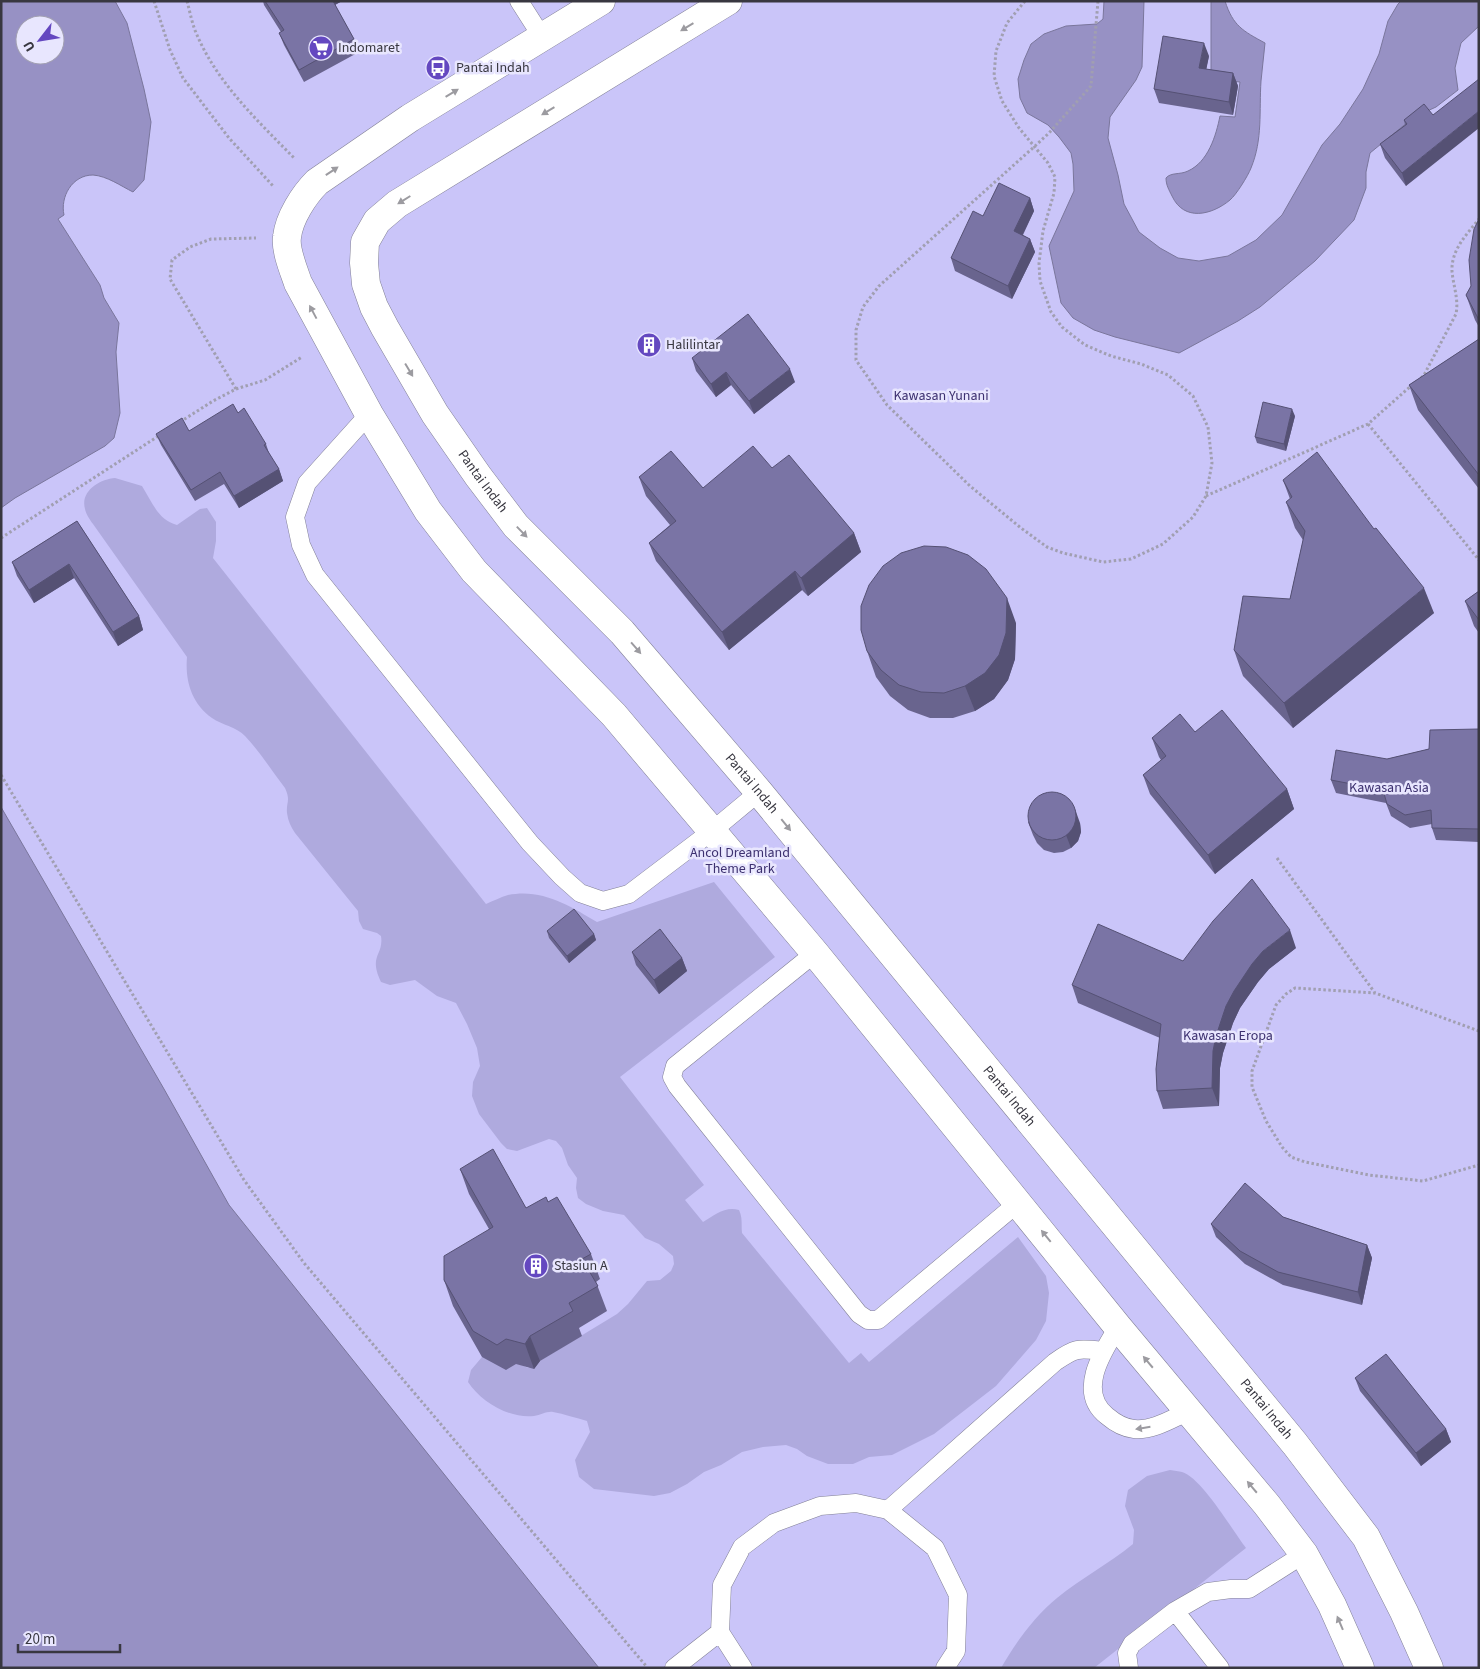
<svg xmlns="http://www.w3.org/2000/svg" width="1480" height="1669" font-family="'Source Sans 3',sans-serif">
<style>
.green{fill:#cac5f9;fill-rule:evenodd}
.forest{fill:#afaade}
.water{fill:#9791c4;stroke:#7a769c;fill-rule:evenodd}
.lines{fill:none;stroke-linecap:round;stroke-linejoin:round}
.lane-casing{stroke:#828096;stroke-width:19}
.secondary-casing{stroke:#828096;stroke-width:29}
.path{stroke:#a19fb1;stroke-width:3;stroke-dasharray:2.5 2.5;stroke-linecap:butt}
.lane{stroke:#fff;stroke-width:18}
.secondary{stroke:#fff;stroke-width:28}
.wall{fill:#69648e}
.shaded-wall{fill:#555174}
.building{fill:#7a74a5;stroke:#555174}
.oneway{fill:#9c9ba0}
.labels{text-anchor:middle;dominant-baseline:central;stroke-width:5;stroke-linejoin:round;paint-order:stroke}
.poi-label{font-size:14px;fill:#383740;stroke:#e8e6fe;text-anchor:start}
.park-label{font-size:14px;fill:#3d3170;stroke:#e8e6fe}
.street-label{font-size:14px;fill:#383740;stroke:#e8e6fe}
</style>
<rect width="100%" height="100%" fill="#e8e6fe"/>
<path class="green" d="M1,1h1478v1667h-1478zM25,25h30v30h-30z"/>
<path class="forest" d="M115,478l27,8c10,16 16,34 35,39l23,-16 7,-1 9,14v19l-3,17 273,346c7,-3 15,-7 22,-9 34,-7 62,11 89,27l117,-40 61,75 -155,120 84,108 -19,15 18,22c12,-7 22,-16 36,-12 4,8 2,15 3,23l107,130 12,-10 8,9 149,-125 28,39 3,17 -3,28 -10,19 -40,46 -62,48 -42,21 -23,2 -16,7h-25l-21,-8 -10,-7 -11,-4 -23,2 -21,5 -21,13 -17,7 -17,12 -17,9 -16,3 -60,-7 -15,-12 -4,-17 15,-28 -3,-11c-11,-3 -23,-7 -34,-9 -6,-1 -12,3 -19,4 -24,3 -53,-14 -66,-34l3,-12 11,-13 36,6 10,5 89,-54 11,-10 19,-23 13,-1 11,-9 3,-7 -1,-8 -14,-12 -14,-6 -21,-23 -21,-4 -17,-7 -8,-6 -2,-10 1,-10 -9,-13 -6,-17 -6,-7 -7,-2 -32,12 -10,-2 -6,-6 -22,-29 -7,-18 1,-14 7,-16 -3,-18 -10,-24 -11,-21 -19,-7 -22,-16 -25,5 -9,-3c-13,-27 3,-26 0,-46l-4,-3 -14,-4 -4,-8 -1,-10 -63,-78c-4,-6 -7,-12 -8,-20 -1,-11 4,-12 -2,-25 -13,-17 -25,-36 -40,-52 -8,-9 -23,-11 -33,-18 -21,-15 -27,-38 -25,-61l-94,-133c-3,-4 -7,-10 -8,-15 -5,-18 15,-30 30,-31z
M1170,1470c4,1 9,1 12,2 19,5 51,59 64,76l-152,120h-93c15,-26 33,-51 56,-70 24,-20 52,-34 76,-54l1,-14 -9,-24 3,-16 19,-14z"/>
<path class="water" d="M1,1h114l12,22 17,66 7,33 -7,58 -11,12c-12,-6 -26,-16 -40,-17 -21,0 -33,22 -29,40l-6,4 42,66 4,13 15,25 -3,29 4,61 -6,25 -9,8 -90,52 -14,10zM25,25h30v30h-30z
M1104,1h40l-2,66 -6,13 -26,37 -2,21 10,37 6,29 15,28 21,16 18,10 21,3 29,-5 28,-16 26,-25 40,-70 18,-21 23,-35 16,-35 9,-33 10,-17 3,-3h78v25l-18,17 -6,25 3,22 -22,17 -22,10 -44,36 -4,19v16l-12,32 -39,41 -55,46 -22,14 -59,32 -64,-16 -21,-7 -21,-12 -12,-15 -12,-57 25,-55 -1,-27 -2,-11 -12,-16 -11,-12 -21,-12 -7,-15 -2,-19 6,-19 7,-16 13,-10 22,-8 31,-2 6,-5z
M1211,1h14c8,25 18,30 40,42 -1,13 -3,25 -4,38 -2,30 2,58 -10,87 -3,8 -15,27 -21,32 -18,15 -46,22 -58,-4 -3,-6 -6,-11 -6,-18 5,-6 14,-3 22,-7 20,-9 28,-35 32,-55l15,1 5,-35 -29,-3z
M1,807l163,282 65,116 370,463h-598z"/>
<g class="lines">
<defs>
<path id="lane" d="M519,1l23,36
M369,414l-62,69 -12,34 6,28 14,30 215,268 32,34 18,16 23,8 26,-7 83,-63 47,-39
M815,953l-140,113 -3,11 5,9 182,228 9,6h10l141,-118
M1118,1327c-15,24 -42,65 -11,89 7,6 17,12 27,13 19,2 39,-11 55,-18
M888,1510l167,-148c20,-14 23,-14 47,-11
M1175,1611l45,57
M674,1668l46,-36
M743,1668l-23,-36 2,-47 20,-38 32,-24 46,-17 36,-3 32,7 47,38 23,47 -2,56 -11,17
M1129,1668l-2,-15 5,-9 43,-33 33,-19 23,-3h18l55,-35"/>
<g id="secondary">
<path d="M601,1l-191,117 -93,64c-13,13 -28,36 -30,55 -2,13 7,34 11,46l71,131 59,97 46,60 140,144 201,238 303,374 149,178 37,49 28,51 28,63"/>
<path id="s1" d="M728,1l-331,203 -20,17 -12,21 -1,21 2,21 8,23 11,21 50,86 43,62 38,50 106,106 137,160 536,652 71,93 38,75 25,56"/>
</g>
</defs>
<use href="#lane" class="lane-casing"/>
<use href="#secondary" class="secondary-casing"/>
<path class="path" d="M154,1l16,49 13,28 46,60 45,49
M187,1c3,11 5,23 10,34 21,49 61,86 98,124
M1025,1l-18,22 -11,28 -2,25 8,25 17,27 29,35 7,14 -1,16 -11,38 -4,32 1,18 11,31 11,15 23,18 26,11 30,8 27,11 25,21 15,31 4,36 -6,33 -13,21 -30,27 -32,15 -28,3 -40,-9 -16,-6 -26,-19 -51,-42 -83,-81 -31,-45v-30l7,-23 16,-21 156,-140 14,-13 42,-47 7,-85
M1421,378l3,-3 32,-61c3,-15 -3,-29 -4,-43 -1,-21 15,-37 27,-52
M236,389l-66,-110 2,-19 18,-13 21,-8 45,-1
M180,422l33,-21 23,-12 29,-9 37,-23
M1368,424l111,136
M1206,496l162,-72 44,-39
M1,538l159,-103
M1,775l243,405 60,83 343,404
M1277,858l98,135
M1479,1031l-104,-38 -80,-5 -9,6 -10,11 -24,66v16l14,34 16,26 9,10 14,5 64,13 54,6 56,-16"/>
<use href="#lane" class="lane"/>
<use href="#secondary" class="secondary"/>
</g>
<path class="wall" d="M263,1h79l-7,4 19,34 5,13 -55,30 -20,-37 -5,-12 2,-1 -17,-27z
M1209,56l-3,13 27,4 5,13 -5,29 -74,-12 -5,-14z
M1433,115l-27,71 -21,-28 -5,-14 25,-19 -1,-5z
M1030,198l4,13 -11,24 7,4 5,13 -23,47 -57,-28 -4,-13 32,-42z
M1479,219v108l-4,-7 -9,-25 5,-9z
M1479,339v150l-61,-79 -9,-25z
M692,358l103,24 -41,32 -23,-29 -15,12 -20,-26z
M238,413l28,31 4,12 9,13 4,12 -44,27 -15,-24 -29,17 -34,-56 -5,-11 33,-3z
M1295,416l-9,35 -29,-8 -2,-6z
M772,468l82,65 7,19 -53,44 -6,-6 -73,60 -73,-89 -7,-18 21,-18 -24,-29 -7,-19 64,11z
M1283,480l151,133 -141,115 -50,-52 -9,-26 56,-51 13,-59 -8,-12 -9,-26 4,-3z
M77,521l62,95 4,14 -25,16 -44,-68 -40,25 -17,-27 -5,-14z
M1479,591v42l-5,-7 -9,-25z
M1016,623l-1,36 -7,21 -14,19 -19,12 -22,7h-23l-22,-8 -18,-14 -14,-19 -9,-26z
M1479,729v113l-43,-2 -4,-12v-4l-22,4 -19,-12 -5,-13 -50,-10 -5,-13 56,-21 42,-10z
M1195,732l92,57 7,20 -79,65 -65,-80 -7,-19 18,-15 -2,-3 -7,-19z
M1028,822l52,1 1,9 -3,9 -7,7 -8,4 -9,1 -10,-3 -7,-7 -4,-8z
M547,931l47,3 2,6 -27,23 -20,-25z
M1296,948l-27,21 -11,13 -18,26 -7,15 -10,30 -3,15 -1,38 -56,3 -6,-18 3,-53 -82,-35 -6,-18 111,-24z
M632,952l50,6 5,13 -28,23 -23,-29z
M460,1169l66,39 22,-6 43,52 9,25 -4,3 11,29 -28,17 3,8 -42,25 -6,8 -18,-5 -10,6 -24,-13 -29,-51 -9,-26 45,-51 -20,-35z
M1283,1217l84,28 5,13 -10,47 -79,-20 -38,-21 -29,-27 -5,-13z
M1355,1378l91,51 5,13 -30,24 -61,-75z"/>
<path class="shaded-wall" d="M332,1h10l-9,5z
M1204,43l5,13 -5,25 -5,-13z
M1233,73l5,13 -5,29 -4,-13z
M1479,111v17l-73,58 -4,-13z
M1030,198l4,13 -16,33 -4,-13z
M1030,239l5,13 -23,47 -4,-13z
M790,369l5,13 -41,32 -5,-13z
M726,372l5,13 -15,12 -5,-13z
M1292,409l3,7 -9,35 -2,-7z
M279,469l4,12 -44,27 -5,-12z
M854,533l7,19 -53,44 -7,-18z
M69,564l5,14 -40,25 -5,-13z
M795,571l7,19 -73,60 -7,-18z
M1424,588l10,25 -141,115 -9,-25z
M1007,598l9,25 -1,36 -7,21 -14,19 -19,12 -10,-25z
M139,616l4,14 -25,16 -5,-14z
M1287,789l7,20 -79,65 -7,-19z
M1075,809l5,14 1,9 -3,9 -7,7 -5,-13z
M1290,930l6,18 -27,21 -11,13 -18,26 -7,15 -10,30 -3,15 -1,38 -7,-18 1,-37 3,-15 10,-30 8,-15 18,-27 11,-13z
M594,934l2,6 -27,23 -2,-7z
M682,958l5,13 -28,23 -5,-14z
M1367,1245l5,13 -10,47 -4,-13z
M530,1336l10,25 -6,8 -9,-25z
M1446,1429l5,13 -30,24 -5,-13z"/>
<path class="building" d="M265,1h68l21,38 -55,31 -20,-37 5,-3z
M1163,36l41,7 -5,25 34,5 -4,29 -75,-13z
M1479,79v32l-77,62 -22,-29 27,-20 -3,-4 20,-16 9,11z
M999,183l31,15 -16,33 16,8 -22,47 -57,-28 22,-47 10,5z
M1479,219v101l-13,-25 5,-9 -2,-26 5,-31z
M748,314l42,55 -41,32 -23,-29 -15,12 -19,-26z
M1479,339v136l-70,-90z
M1263,402l29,7 -8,35 -29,-7z
M233,404l5,9 6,-5 22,36 -2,1 15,24 -45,27 -14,-24 -29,18 -35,-56 26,-16 7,13z
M753,446l19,22 17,-13 65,78 -53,45 -6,-7 -73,61 -73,-89 27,-22 -37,-44 32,-26 32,37z
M1317,452l57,77 2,-1 48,60 -140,115 -50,-53 9,-54 47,3 15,-68 -19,-29 6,-5 -9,-17z
M77,521l62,95 -26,16 -44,-68 -40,26 -17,-28z
M924,546l22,1 22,8 18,14 21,29 -1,35 -7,22 -14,18 -20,13 -21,7 -23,-1 -22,-7 -18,-15 -14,-19 -6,-21v-24l8,-21 14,-19 18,-13z
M1479,591v29l-14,-19z
M1222,710l65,79 -79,66 -65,-80 23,-19 -14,-18 28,-24 15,18z
M1479,729v100l-47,-1 -1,-18 -26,5 -18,-11 -4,-14 -52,-10 5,-30 51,9 42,-10 1,-19z
M1028 816a24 24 0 1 1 48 0a24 24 0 1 1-48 0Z
M1252,879l38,51 -27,21 -11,13 -18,27 -8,15 -10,30 -3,15 -1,37 -55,3 -1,-22 5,-45 -89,-39 26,-61 85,37 30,-40z
M574,909l20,25 -27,22 -20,-25z
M660,929l22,29 -28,22 -22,-28z
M493,1149l33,59 20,-11 2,5 9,-5 34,57 -9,5 16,27 -29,17 4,8 -43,25 -5,8 -19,-5 -9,6 -24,-14 -29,-51v-24l49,-29 -33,-58z
M1245,1183l38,34 84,28 -9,47 -80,-20 -38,-21 -29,-27z
M1386,1354l60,75 -30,24 -61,-75z"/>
<defs><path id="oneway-solid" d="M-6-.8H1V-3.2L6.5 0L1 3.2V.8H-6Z" transform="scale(1.25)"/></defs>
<g class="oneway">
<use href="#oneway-solid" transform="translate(687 27) rotate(149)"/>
<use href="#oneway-solid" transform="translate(452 93) rotate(-31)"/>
<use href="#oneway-solid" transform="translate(548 111) rotate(149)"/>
<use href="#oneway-solid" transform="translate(332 171) rotate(-34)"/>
<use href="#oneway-solid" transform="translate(404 200) rotate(148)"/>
<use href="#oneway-solid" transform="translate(313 312) rotate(-118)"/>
<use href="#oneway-solid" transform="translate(409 370) rotate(59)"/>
<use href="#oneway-solid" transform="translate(522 532) rotate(46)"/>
<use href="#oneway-solid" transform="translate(636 648) rotate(49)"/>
<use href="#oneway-solid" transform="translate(786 825) rotate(51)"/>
<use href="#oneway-solid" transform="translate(1046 1236) rotate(-129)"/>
<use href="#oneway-solid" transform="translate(1148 1362) rotate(-130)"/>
<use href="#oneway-solid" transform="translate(1143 1428) rotate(171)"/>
<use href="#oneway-solid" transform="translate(1252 1487) rotate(-130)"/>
<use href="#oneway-solid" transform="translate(1340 1623) rotate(-113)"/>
</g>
<defs>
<symbol id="supermarket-disc" viewBox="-11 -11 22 22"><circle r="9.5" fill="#6448c0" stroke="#e8e6fe"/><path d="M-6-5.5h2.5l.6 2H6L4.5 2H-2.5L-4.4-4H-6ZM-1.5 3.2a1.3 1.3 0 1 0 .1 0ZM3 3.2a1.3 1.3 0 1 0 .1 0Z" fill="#fff"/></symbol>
<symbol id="bus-disc" viewBox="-11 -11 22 22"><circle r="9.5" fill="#6448c0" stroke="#e8e6fe"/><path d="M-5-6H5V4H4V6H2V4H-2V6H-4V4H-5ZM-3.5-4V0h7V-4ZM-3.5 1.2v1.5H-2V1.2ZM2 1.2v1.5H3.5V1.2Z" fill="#fff"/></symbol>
<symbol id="building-disc" viewBox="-11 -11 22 22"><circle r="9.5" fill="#6448c0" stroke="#e8e6fe"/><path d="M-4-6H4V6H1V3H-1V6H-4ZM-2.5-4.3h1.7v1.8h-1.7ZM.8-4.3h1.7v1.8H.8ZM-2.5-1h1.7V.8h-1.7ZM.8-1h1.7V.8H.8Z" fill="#fff"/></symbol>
</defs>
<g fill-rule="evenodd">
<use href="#supermarket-disc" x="307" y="34" width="28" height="28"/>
<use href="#bus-disc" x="424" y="54" width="28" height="28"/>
<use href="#building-disc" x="635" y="331" width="28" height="28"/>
<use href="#building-disc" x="522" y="1252" width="28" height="28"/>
</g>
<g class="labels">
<g class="poi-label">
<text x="338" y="48">Indomaret</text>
<text x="456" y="68">Pantai Indah</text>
<text x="666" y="345">Halilintar</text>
<text x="554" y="1266">Stasiun A</text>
</g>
<g class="park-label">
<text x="941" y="396">Kawasan Yunani</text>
<text x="1389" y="788">Kawasan Asia</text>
<text x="740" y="853">Ancol Dreamland<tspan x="740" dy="16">Theme Park</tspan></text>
<text x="1228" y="1036">Kawasan Eropa</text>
</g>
<g class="street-label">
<text stroke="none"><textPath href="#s1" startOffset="711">Pantai Indah</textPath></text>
<text stroke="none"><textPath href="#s1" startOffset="1116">Pantai Indah</textPath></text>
<text stroke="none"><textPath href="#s1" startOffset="1521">Pantai Indah</textPath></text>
<text stroke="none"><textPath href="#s1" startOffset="1926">Pantai Indah</textPath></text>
</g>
</g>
<rect width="1480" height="1669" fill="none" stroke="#383740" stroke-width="5"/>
<g transform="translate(40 40) rotate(239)"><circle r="24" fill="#e8e6fe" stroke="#a2a0b2"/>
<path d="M0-4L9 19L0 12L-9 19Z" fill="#6448c0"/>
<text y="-8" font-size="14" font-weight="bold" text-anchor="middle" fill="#383740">U</text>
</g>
<path d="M18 1644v8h102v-8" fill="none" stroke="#383740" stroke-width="2.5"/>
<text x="25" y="1644" font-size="15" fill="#383740" stroke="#e8e6fe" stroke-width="4" paint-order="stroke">20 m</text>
</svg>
